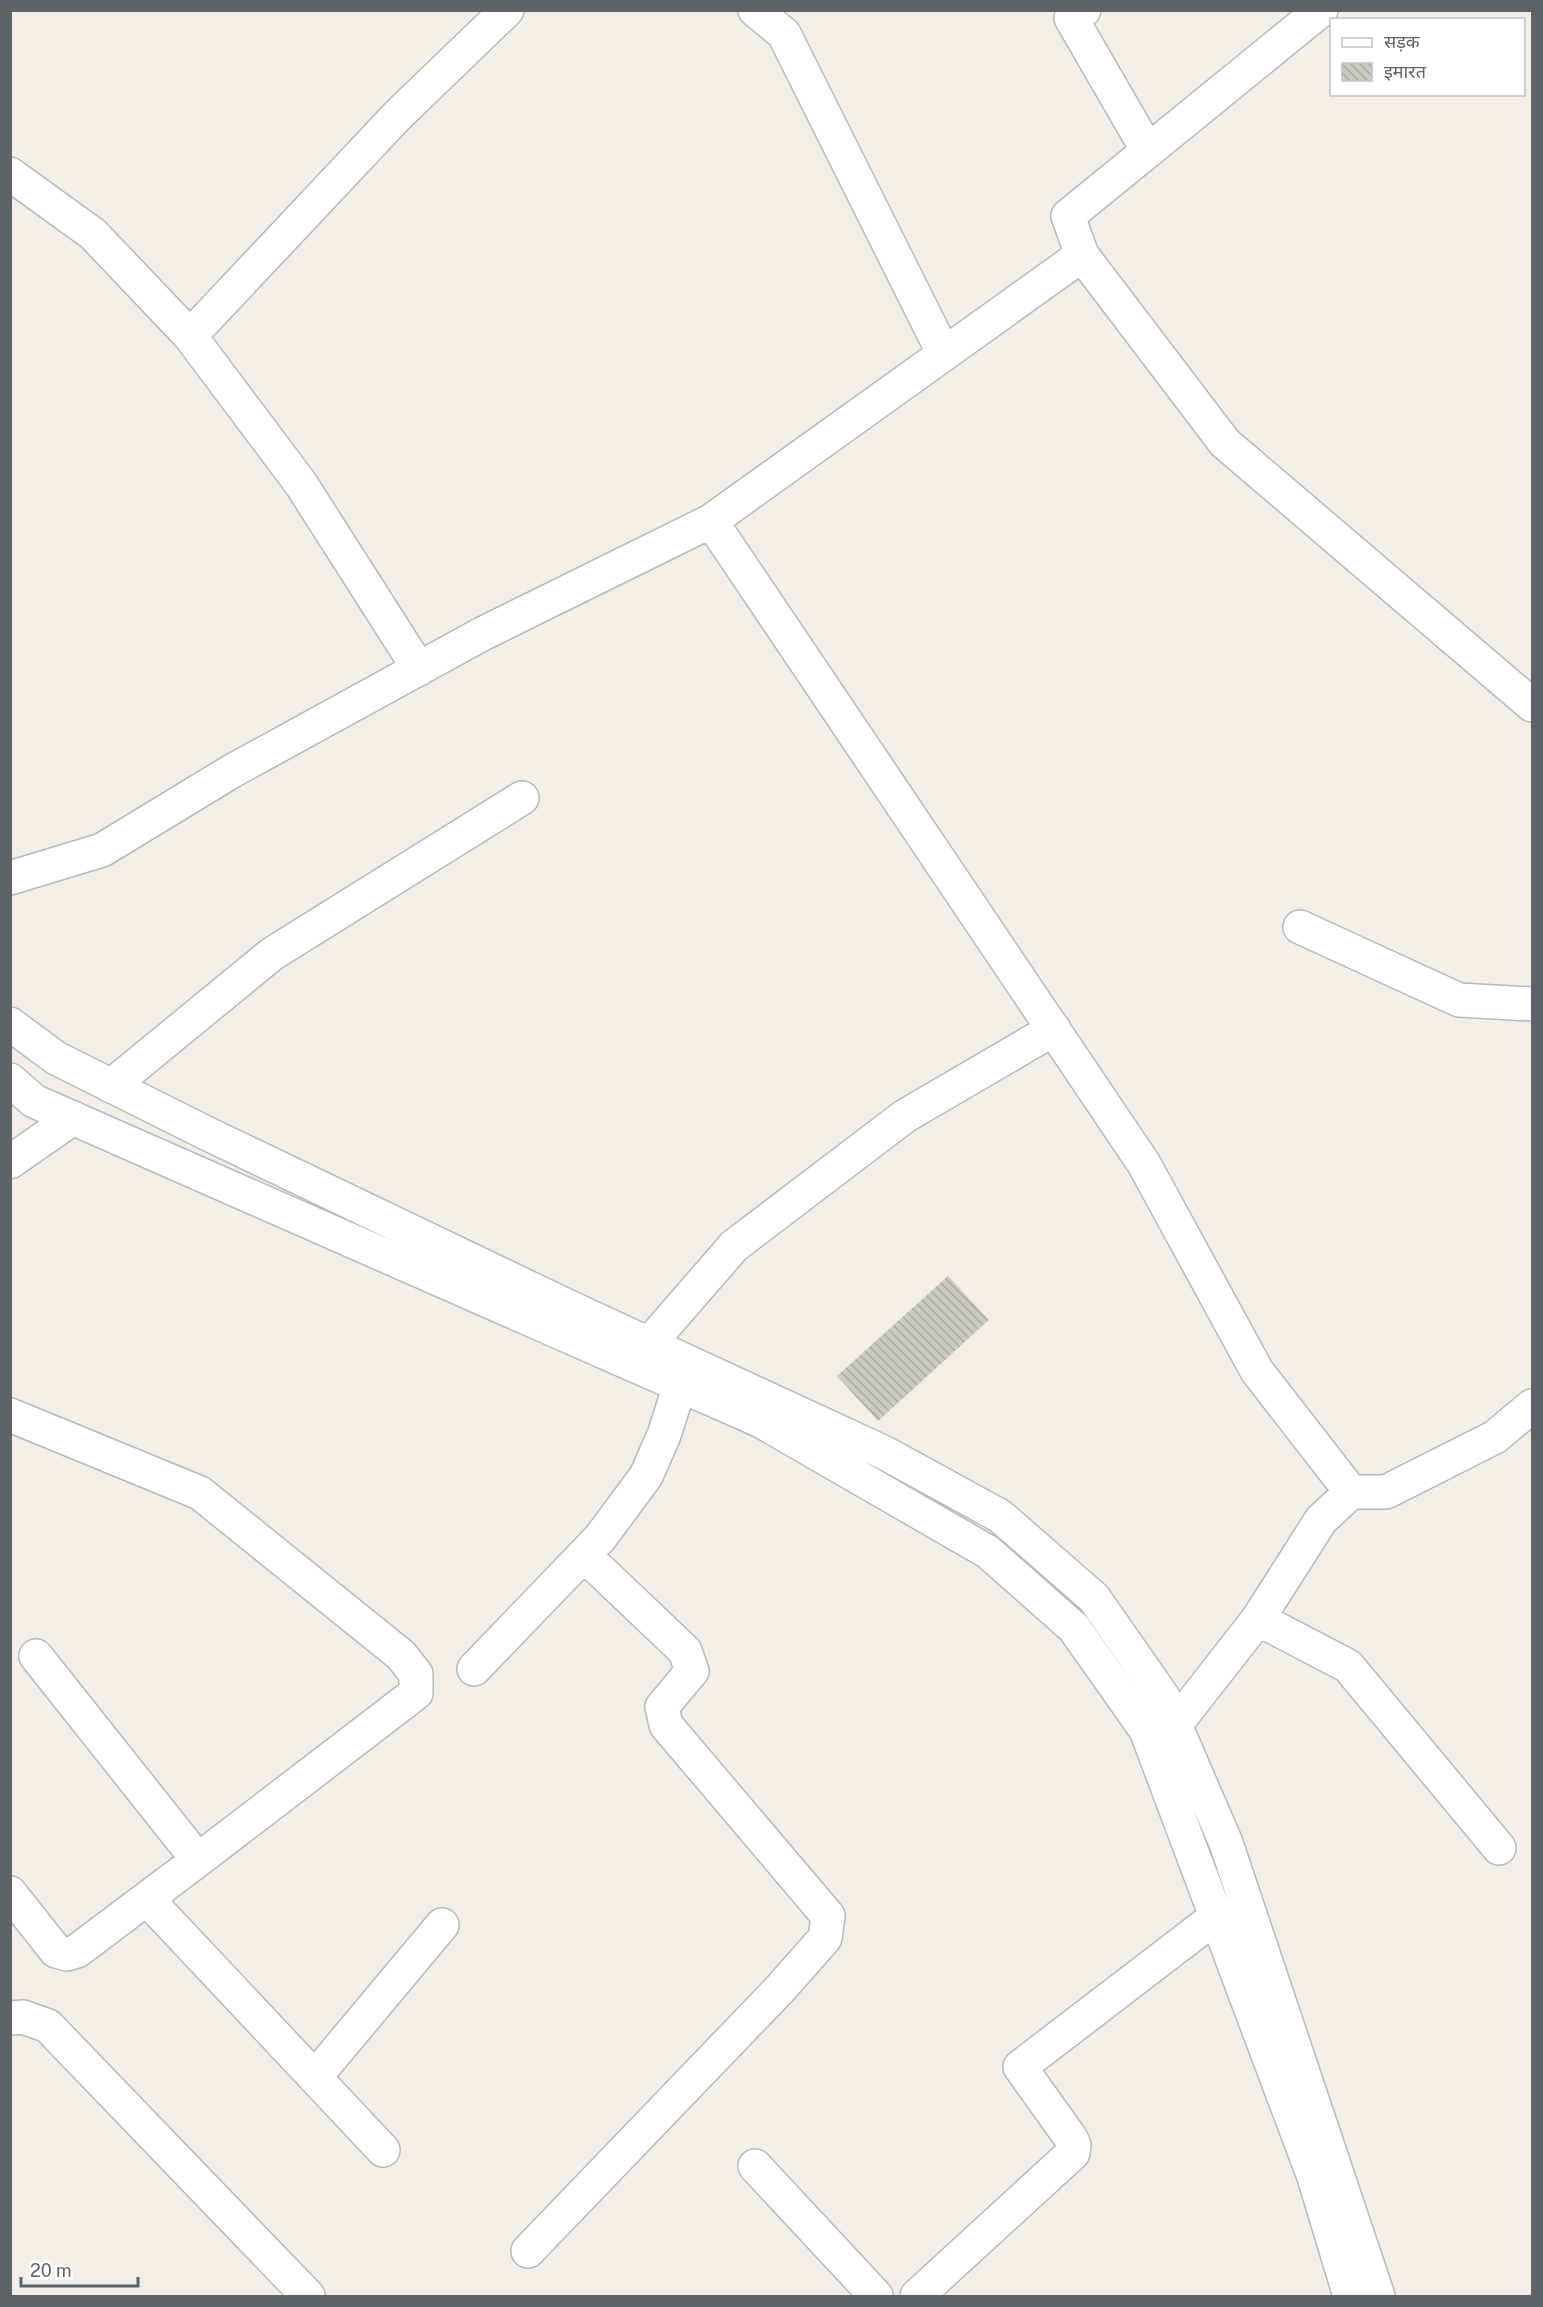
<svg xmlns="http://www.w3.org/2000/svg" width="1543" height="2307" font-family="'Public Sans','Noto Sans Devanagari',sans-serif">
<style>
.building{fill:url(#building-back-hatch)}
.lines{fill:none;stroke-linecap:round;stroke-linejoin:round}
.street-casing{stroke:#b5b8bc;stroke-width:36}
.secondary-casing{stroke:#b6babf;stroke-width:36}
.street{stroke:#fff;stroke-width:33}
.secondary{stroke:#fff;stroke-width:33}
</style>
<defs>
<pattern id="building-back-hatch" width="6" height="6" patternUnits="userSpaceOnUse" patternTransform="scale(1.5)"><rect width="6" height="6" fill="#cccac5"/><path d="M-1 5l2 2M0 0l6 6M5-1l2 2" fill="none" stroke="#a9a8a4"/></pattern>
</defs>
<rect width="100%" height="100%" fill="#f1efe8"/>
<path class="building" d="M948,1276l41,44 -111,101 -41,-45z"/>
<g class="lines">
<defs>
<path id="street" d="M755,10l29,24 160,320
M1084,10l-13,8 77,133
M10,174l83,60 97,102 111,148 118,185
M1082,255l-14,-39 253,-206
M190,336l208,-221 109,-105
M711,521l371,-266 143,188 307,262
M10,878l92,-28 130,-79 250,-137 229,-113 433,643 113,207 94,121 -30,28 -63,99 -83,106
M1300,927l159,73 73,4
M111,1086l161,-132 250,-156
M10,1162l63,-44
M649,1344l85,-98 171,-130 149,-87
M10,1415l190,78 201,162 15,19v19l-218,167 -121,91 -10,3 -11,-3 -46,-58
M1351,1492h35l109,-55 37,-31
M1258,1619l90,47 151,182
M36,1656l162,204
M474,1669l126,-131 46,-62 18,-41 16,-50
M147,1899l236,251
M10,2018l13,-1 25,9 260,270
M315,2077l127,-152
M755,2166l121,130
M528,2251l251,-261 46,-52 3,-22 -162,-191 -4,-18 30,-36 -7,-20 -101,-96
M917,2296l156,-143 1,-8 -4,-8 -50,-70 184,-141 39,-16"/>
<path id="secondary" d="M10,1024l46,34 150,75 365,175 314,145 115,63 94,82 69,99 63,146 152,453
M10,1080l24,21 727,320 227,131 86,76 72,102 168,447 36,119"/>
</defs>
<use href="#street" class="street-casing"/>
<use href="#secondary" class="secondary-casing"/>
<use href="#street" class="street"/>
<use href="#secondary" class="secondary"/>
</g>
<rect width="1543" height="2307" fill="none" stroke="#5f6368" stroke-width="24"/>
<rect x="1330" y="18" width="195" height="78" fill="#ffffff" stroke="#bfc1c3" stroke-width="1.5"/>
<rect x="1342" y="38" width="30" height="9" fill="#ffffff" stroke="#bfc1c3" stroke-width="1.5"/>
<text x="1384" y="48" font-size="18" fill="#5f6368">सड़क</text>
<rect x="1342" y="63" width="30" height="18" fill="url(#building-back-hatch)" stroke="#bfc1c3" stroke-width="1.5"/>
<text x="1384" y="78" font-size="18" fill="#5f6368">इमारत</text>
<path d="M21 2277v9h117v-9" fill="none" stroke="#5f6368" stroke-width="3"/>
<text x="30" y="2277" font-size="18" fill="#5f6368" stroke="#ffffff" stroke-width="4.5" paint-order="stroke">20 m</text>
</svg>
